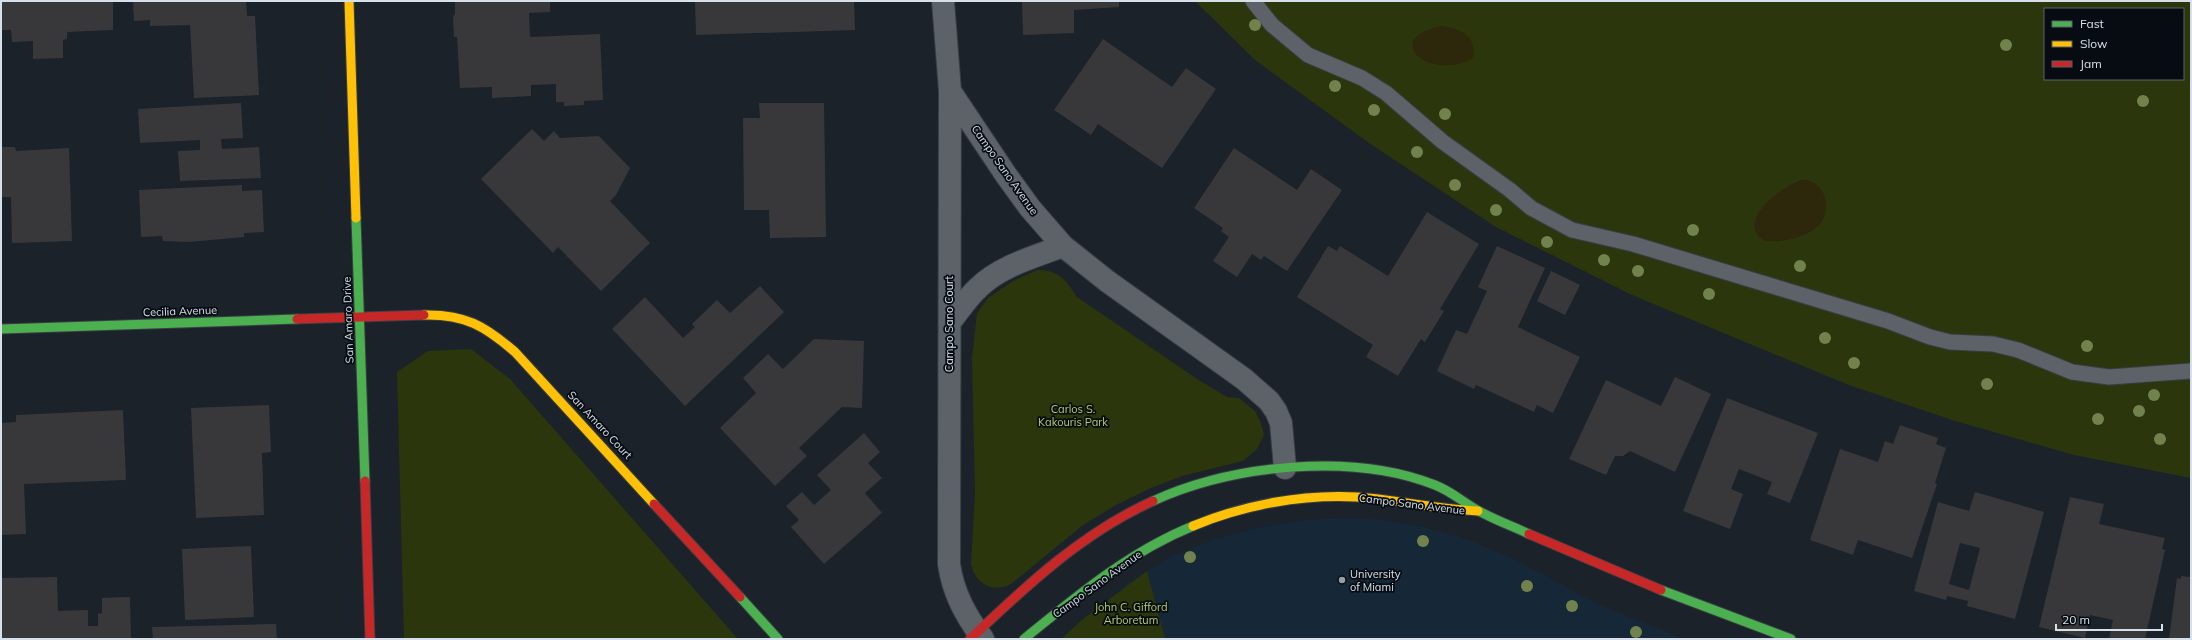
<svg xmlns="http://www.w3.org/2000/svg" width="2192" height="640" font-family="Mulish,sans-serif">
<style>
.built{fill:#162838}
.green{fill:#2c360d;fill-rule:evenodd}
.sand{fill:#2d270c}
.building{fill:#38383a;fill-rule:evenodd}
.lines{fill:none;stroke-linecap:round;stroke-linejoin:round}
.lane-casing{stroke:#393e44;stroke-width:17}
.street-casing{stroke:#393e44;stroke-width:24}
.fast-casing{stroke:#393e44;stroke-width:11}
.slow-casing{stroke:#393e44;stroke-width:11}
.jam-casing{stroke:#393e44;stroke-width:11}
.lane{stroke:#5c6267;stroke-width:15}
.street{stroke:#5c6267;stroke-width:22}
.fast{stroke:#4caf50;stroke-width:9}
.slow{stroke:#ffc107;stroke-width:9}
.jam{stroke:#c62828;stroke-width:9}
.tree{fill:#71824d}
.poi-dot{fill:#959ea6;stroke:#060c11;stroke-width:1.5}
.labels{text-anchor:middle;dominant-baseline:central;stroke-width:3.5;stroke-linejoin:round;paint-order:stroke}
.street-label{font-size:11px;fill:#d7e0e9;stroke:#060c11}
.park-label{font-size:11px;fill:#b8d06a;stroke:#060c11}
.poi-label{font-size:11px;fill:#d7e0e9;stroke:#060c11;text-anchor:start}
</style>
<rect width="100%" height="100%" fill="#1b2229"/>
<path class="built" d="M1350,518l34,2 36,6 52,15 46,20 79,43 88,35h-624l63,-53 45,-29 46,-18 46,-12 44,-7z"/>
<path class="green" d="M1195,1h996v477l-117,-23 -119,-34 -106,-36 -217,-90 -136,-68 -124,-82 -117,-85zM2045,9h138v70h-138z
M1037,270c22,0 29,10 40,27l120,82 30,18 12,1 16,13 6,12 3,12 -7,14 -14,12 -61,15 -33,13 -33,16 -33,20 -72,59c-18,10 -37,-1 -40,-21l4,-70 -3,-135 5,-45 11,-15 25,-17z
M471,349l39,30 228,260h-334l-7,-267 31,-21z
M1147,571l18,68h-104l22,-20z"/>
<path class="sand" d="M1442,26c18,2 36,11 31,32 -43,25 -94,-20 -31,-32z
M1802,180c23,0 31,28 18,44 -9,11 -29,16 -42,17 -8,1 -17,1 -21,-7 -13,-20 28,-49 45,-54z"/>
<path class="building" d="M1,1h112v29l-46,2v7l-4,1v18l-30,1v-18l-21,1 -1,-12h-10z
M133,1h113l1,15h8l4,79 -65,3 -4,-73 -40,1v-6l-16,1z
M455,1h95v11l-21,1 1,24 70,-3 3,66 -19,1v4l-20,1v-4h-8v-18l-25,1v11l-39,2v-11l-32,1 -3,-51h-3l-1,-21 2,-1z
M695,1h159l1,29 -159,5z
M1022,1h97v6l-45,3v23l-51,2z
M1103,39l69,48 14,-19 30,21 -54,79 -64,-44 -7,11 -37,-25z
M241,103l2,35 -22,1 1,10 37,-2 2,31 -81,3 -2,-30 22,-1v-10l-60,3 -2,-34z
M759,103h65l2,134 -56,1 -1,-28h-25l-1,-92h17z
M532,129l12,12 10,-10 6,7 39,-2 31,32 -14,27 -6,6 40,42 -49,48 -43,-44 -5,6 -72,-74z
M1,147h14l1,4 53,-3 3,93 -60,2 -1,-46h-10z
M1234,148l63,42 14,-21 31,21 -55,81 -23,-15 -3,4 -9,-6 -15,23 -24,-16 16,-24 -8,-6 2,-3 -29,-20z
M242,185v6l20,-1 2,42 -20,1v4l-55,5 -26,-1 -1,-5 -21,1 -2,-47z
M1427,212l52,32 -39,65 4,2 -19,31 -4,-3 -23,37 -32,-19 7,-12 -76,-48 31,-51 9,5 3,-5 48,30z
M1497,246l48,22 -27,59 62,30 -27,56 -16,-8 -3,7 -58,-27 -2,4 -37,-18 19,-41 11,4 20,-43 -9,-4z
M1551,271l29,14 -15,30 -28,-14z
M760,286l24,26 -99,94 -73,-77 33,-32 38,41 12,-11 -3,-3 25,-24 13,13z
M814,339l50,2 -2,67 -20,-1 -43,41 8,8 -32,30 -55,-58 36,-35 -13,-15 25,-24 15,15z
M1675,377l36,17 -36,78 -45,-21 -7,5h-8l-9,19 -37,-16 37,-79 55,26z
M1727,398l91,35 -28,70 -23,-9 5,-12 -33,-13 -8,20 12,5 -13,35 -47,-18z
M269,405l2,47 -9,1 2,62 -68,3 -5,-110z
M123,410l3,70 -102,4 2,50 -25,1v-112l15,-1v-7z
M1900,425l38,13 -2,6 10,4 -11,35 2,1 -25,74 -54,-18 -5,15 -43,-15 30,-91 38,13 7,-21 8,3z
M864,433l16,19 -12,11 14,15 -17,15 17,20 -58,51 -33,-37 8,-7 -13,-14 16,-14 12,13 17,-15 -14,-15z
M1975,492l69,20 -29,107 -48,-13 1,-5 -21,-5 -1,4 -32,-9 24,-89 31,9zM1960,543l20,5 -11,42 -20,-6z
M2070,497l34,7 -5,20 66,14 -3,11 3,1 -20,89h-36l4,-19 -23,-5 -5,23 -46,-11z
M251,546l3,71 -69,3 -3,-71z
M2181,576l10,1v62h-22l8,-61 4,1z
M57,577l1,34 30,-1v16h10v-12l4,-1v-15l28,-1 1,42h-130v-61z
M276,624l1,15h-124l-1,-12z"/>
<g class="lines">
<defs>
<path id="lane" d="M1253,1l19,24 36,30 54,23 24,15 57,49 67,48 21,18 41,22 61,14 255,77 42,16 20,5 43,2 25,6 54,22 37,5 82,-6"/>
<path id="street" d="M943,1l7,90 -1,473c4,29 17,52 34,75
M950,91l56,84 24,33 33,38 44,35 137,98 25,22 7,10 5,12 4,45
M950,322c9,-11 17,-24 28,-34 22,-22 56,-31 85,-42"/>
<path id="fast" d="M356,218l9,263
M1,329l296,-10
M1153,501c79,-36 199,-49 282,-16 16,6 29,18 44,26 16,9 33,15 50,23
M1661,590l130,49
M740,597l38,42
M1024,639c53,-43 105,-87 169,-113"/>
<path id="slow" d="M349,1l7,217
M424,315c41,-1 61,11 91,37l139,152
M1193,526c50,-21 109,-32 164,-29 40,3 80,12 121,14"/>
<path id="jam" d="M297,319l127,-4
M365,481l5,158
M654,504l86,93
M1529,534l132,56
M970,639c56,-53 112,-106 183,-138"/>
</defs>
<use href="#lane" class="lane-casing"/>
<use href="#street" class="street-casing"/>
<use href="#fast" class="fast-casing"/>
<use href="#slow" class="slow-casing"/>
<use href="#jam" class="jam-casing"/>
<use href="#lane" class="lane"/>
<use href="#street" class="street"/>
<use href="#fast" class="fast"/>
<use href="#slow" class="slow"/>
<use href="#jam" class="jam"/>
</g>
<g class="tree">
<circle cx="1255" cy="25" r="6"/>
<circle cx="2006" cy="45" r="6"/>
<circle cx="1335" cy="86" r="6"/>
<circle cx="2143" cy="101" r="6"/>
<circle cx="1374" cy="110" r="6"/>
<circle cx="1445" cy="114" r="6"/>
<circle cx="1417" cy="152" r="6"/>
<circle cx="1455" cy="185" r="6"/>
<circle cx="1496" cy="210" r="6"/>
<circle cx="1693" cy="230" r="6"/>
<circle cx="1547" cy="242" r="6"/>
<circle cx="1604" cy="260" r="6"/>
<circle cx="1800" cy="266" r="6"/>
<circle cx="1638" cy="271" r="6"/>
<circle cx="1709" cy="294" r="6"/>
<circle cx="1825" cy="338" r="6"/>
<circle cx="2087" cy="346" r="6"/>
<circle cx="1854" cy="363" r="6"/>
<circle cx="1987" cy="384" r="6"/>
<circle cx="2154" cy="395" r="6"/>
<circle cx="2139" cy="411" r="6"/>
<circle cx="2098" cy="419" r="6"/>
<circle cx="2160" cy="439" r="6"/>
<circle cx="1423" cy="541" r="6"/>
<circle cx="1190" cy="557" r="6"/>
<circle cx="1527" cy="586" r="6"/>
<circle cx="1572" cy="606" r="6"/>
<circle cx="1636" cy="632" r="6"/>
</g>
<circle class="poi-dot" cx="1342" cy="580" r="4"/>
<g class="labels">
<g class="street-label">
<text transform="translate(1005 170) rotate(55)">Campo Sano Avenue</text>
<text transform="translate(180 311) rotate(-2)">Cecilia Avenue</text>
<text transform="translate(348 320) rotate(-92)">San Amaro Drive</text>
<text transform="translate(949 324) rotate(-90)">Campo Sano Court</text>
<text transform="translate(600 425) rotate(47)">San Amaro Court</text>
<text transform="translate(1412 504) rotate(7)">Campo Sano Avenue</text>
<text transform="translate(1097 584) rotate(-36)">Campo Sano Avenue</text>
</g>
<g class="park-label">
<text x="1073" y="409">Carlos S.<tspan x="1073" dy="13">Kakouris Park</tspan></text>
<text x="1131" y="607">John C. Gifford<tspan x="1131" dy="13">Arboretum</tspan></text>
</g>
<g class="poi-label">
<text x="1350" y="574">University<tspan x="1350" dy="13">of Miami</tspan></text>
</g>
</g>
<rect width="2192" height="640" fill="none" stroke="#d7e0e9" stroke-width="4"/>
<rect x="2044" y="8" width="140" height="72" fill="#060c11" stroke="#5a6167"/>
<rect x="2052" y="21" width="20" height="6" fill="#4caf50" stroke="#5a6167"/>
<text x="2080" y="28" font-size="12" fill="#d7e0e9">Fast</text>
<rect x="2052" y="41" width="20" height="6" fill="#ffc107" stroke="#5a6167"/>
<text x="2080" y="48" font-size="12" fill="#d7e0e9">Slow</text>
<rect x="2052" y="61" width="20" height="6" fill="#c62828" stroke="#5a6167"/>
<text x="2080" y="68" font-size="12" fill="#d7e0e9">Jam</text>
<path d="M2056 624v6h106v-6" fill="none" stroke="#d7e0e9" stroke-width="2"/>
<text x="2062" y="624" font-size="12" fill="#d7e0e9" stroke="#060c11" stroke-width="3" paint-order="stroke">20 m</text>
</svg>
